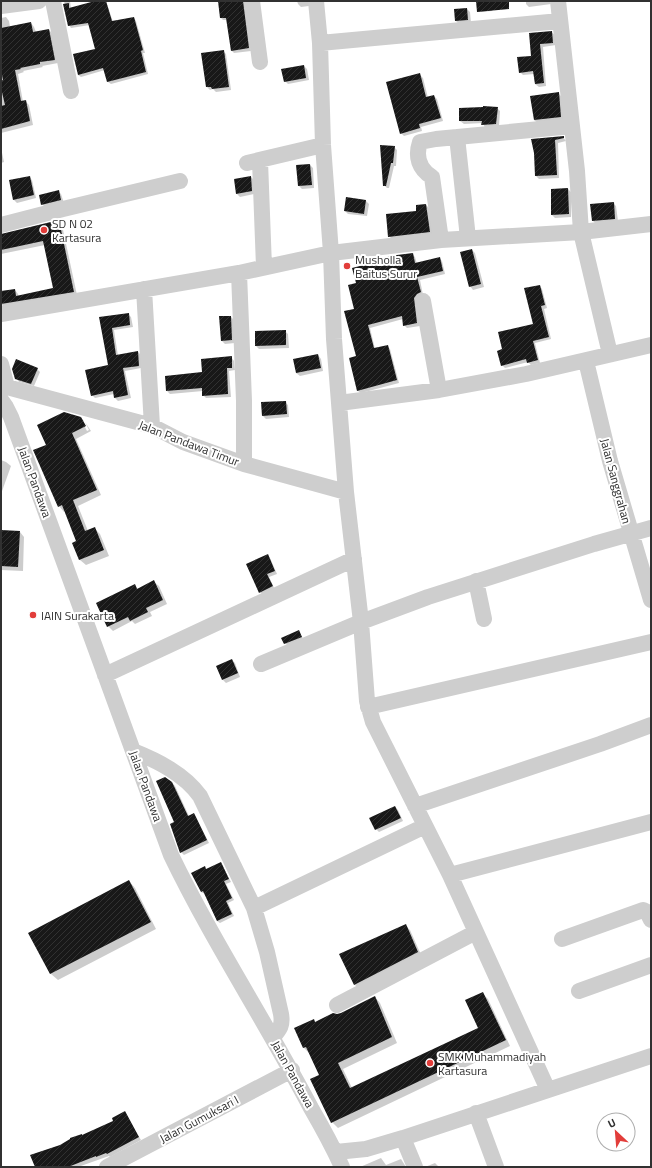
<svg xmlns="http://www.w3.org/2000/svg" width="652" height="1168" font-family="'Titillium Web',sans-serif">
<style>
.shadow{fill:#0003}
.building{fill:url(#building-hatch)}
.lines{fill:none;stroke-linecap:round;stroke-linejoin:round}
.street{stroke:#cecece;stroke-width:16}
.poi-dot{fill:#e23d3a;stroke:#fff;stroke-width:1.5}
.labels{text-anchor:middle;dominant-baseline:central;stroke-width:4;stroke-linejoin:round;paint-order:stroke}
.poi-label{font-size:12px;fill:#313131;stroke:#fff;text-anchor:start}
.street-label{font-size:12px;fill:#313131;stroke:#fff}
</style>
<defs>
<pattern id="building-hatch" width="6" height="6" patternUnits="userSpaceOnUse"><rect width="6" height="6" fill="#181818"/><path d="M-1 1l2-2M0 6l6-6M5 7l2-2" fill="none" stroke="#313131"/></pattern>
</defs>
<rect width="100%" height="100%" fill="#fff"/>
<path class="shadow" d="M64,1h6l1,8 28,-8h7l7,21 21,-4 2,3 9,32h-2l5,21 -37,10 -3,-2 -3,-12 -24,7 -3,-2 18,-26 -6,-24 -19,3 -2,-3z
M219,1h26l6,50 -17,2 -2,-2 -5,-31h-4l-2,-2z
M297,1h12v5l-8,1 -3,-3z
M491,1l1,10 -13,1 -1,-1z
M526,1h24l1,3 -22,3 -3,-3z
M467,9l3,3 1,11 -12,1 -3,-3z
M6,17l3,4 1,6 21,-4 3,4 2,5 13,-2 3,3 6,30 -16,3 1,1 -20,4 1,1 -6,2 5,28 2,-1 4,4 4,20 -32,8v-115z
M551,32l4,3 1,10 -13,2 3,39 -7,1 -4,-3 -1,-10 -11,1 -3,-3 12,-15 -2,-23z
M223,51l3,3 5,36 -15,2 -3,-3 -3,1 -3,-3z
M304,66l3,3 2,11 -21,4 -3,-3z
M420,75l3,3 5,20 6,-2 3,3 6,22 -22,6 1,4 -18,5 -3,-3z
M558,93l5,5 3,24 -27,2 -5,-4z
M497,108l3,3 -1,15 -14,2 -2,-5 -19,1 -4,-3z
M563,137l3,4 -8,2 1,35 -20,1 -3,-3 -1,-23 -3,-13z
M394,147l3,3 -1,16h-2l-5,22h-2l-3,-3z
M1,148l3,14 -3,1z
M310,165l3,3 1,20 -12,1 -3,-3z
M29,177l3,3 4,18 -19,5 -3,-3z
M251,177l3,3v14l-14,3 -3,-3z
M568,189l3,3v25l-16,1 -3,-3z
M58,191l3,3 3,9 -19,4 -3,-3z
M347,198l19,3 3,3 -2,12 -19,-2 -3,-3z
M613,203l3,3 2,15 -22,3 -3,-3z
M426,205l3,3 4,26 -41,5 -3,-3z
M59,221l3,4 15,70 -72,13 -4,-4v-12l14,-2 3,4 1,3 35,-8 -9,-44 -44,9v-19z
M472,250l3,3 9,34 -11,3 -3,-4z
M412,254l3,3 2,7 22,-6 3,3 3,13 -25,6 3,15 -3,31 -13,2 -3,-3 -1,-6 -33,9 5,21 12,-3 3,3 9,34 -38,10 -3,-2 -3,-82 3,-25z
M540,286l2,3 5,19 -3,1 7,30 -16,4 5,20 -9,2 -3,-3 -23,6 -3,-3 2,-15 30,-25z
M128,314l3,3 2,10 -19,3 4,26 20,-4 3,3v13l-16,3 6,27 -13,3 -3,-3 -1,-4 -19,4 -3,-3 17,-30 -8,-47z
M231,317l3,3 1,23 -10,1 -3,-3z
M285,331l3,3 1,14 -30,1 -3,-3z
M318,355l3,4 2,12 -23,5 -4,-3z
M231,357l3,4 1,9 -6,1 2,26 -25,1 -3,-3v-4l-33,3 -3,-3z
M37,369l3,3 -6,14 -15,-4 -3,-4z
M285,402l3,3 1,12 -23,2 -3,-3z
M81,418l3,3h-2l5,10 2,-1 -4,-8 6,9 -15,8 25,56 -23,11 10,25 7,-2 5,5 9,22 -23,9 -6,-5 -6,-16 4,-2 -12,-31 -2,1 -5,-6 -12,-61z
M1,460l5,2 5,4 -10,28z
M1,531l19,1 4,5 -1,34 -22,-1z
M267,555l3,3 7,16 -8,3 6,13 -12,5 -3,-3z
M154,582l5,4 8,18 -17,8 2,4 -17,8 -3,-3 -19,10 -5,-5 27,-41 3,4z
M298,631l6,9 -16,6 -3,-3z
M232,660l3,3 5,14 -14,6 -3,-3z
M172,783l3,3 14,30 5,-2 2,3 13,26 -25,12 -3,-3 -5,-29z
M395,807l3,3 5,11 -24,11 -3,-3z
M221,863l10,19 -5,2 8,16 -6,3 6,13 -14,7 -3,-2 -12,-27 -4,-2 3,-25 3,3z
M129,881l6,7 21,41 -98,51 -7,-6 -21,-41z
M405,925l5,5 12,27 -62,32 -5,-4 -15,-30z
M482,993l6,6 22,47 -172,82 -6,-6 -12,-47 -10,-21 -6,-6 9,-28 3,3 21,-8 38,-18 5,6 17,40 -54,26 9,19 127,-60z
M124,1112l17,28 -31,17 -1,-1 -31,11h-42l47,-31 32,-14z
M381,1158l5,7 15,-6 5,8h-46z
M435,1163l4,4h-14z"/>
<path class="building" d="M95,1h11l6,20 22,-4 9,33 -2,1 5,21 -39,10 -4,-14 -25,7 -5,-21 22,-5 -7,-26 -20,3 -5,-22 6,-1v5z
M218,1h25l6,47 -18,3 -5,-33h-6z
M476,1h33v8l-32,3z
M467,8l1,12 -13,1 -1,-12z
M31,22l2,10 16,-3 6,31 -15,2v2l-20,4 1,1 -6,1 6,31 5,-1 4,21 -29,8v-23l4,-1 -4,-17v-7l2,-1 -2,-10v-42z
M552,31l1,12 -13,1 4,39 -9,1 -2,-13 -14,2 -2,-16 14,-1 -2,-23z
M224,50l5,37 -17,2 -1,-2h-5l-5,-34z
M304,65l2,13 -22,4 -3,-13z
M420,73l6,24 8,-2 7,23 -22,6 1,4 -20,6 -14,-52z
M559,92l2,25 -27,3 -4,-24z
M483,106l15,1 -2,17 -15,1 1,-4h-23v-13l24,-1z
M564,136v2l-9,2 2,35 -22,1 -1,-23 -3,-14z
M380,145l15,1 -2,17h-2l-5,23h-3z
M310,164l2,21 -14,1 -2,-21z
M30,176l4,19 -21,5 -4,-20z
M251,176l1,15 -16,3 -2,-15z
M568,188l1,26 -18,1v-26z
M59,190l2,10 -20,5 -2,-10z
M346,197l20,3 -2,14 -20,-3z
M614,202l1,17 -23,2 -2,-17z
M426,204l4,28 -42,5 -2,-23 30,-3v-6z
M59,220l15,72 -73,12v-13l14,-2 1,7 37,-8 -10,-47 -42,9v-16z
M472,249l9,35 -12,3 -9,-35z
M413,253l2,10 25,-6 3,14 -26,6 4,15 -4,2 -3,4 3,25 -14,3 -1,-10 -34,9 6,23 14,-3 9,35 -40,11 -8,-33 7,-2 -12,-45 10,-2 -6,-24 8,-2 -4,-15 35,-9v-2l2,-1z
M540,285l5,20 -4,1 8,31 -16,4 5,19 -11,3 -1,-4 -25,7 -4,-15 5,-2 -4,-17 35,-8 -9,-36z
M129,313l1,12 -18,3 4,27 22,-4 1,15 -16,2 5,27 -14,3 -1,-7 -22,5 -6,-26 23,-5 -9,-48z
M219,316h12l1,24 -11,1z
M286,330v15l-31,1v-15z
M318,354l3,14 -25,5 -3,-14z
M232,356v12h-5l1,26 -26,2v-8l-36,3 -1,-15 37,-4 -1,-13z
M16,359l22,9 -7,16 -16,-5 -3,-10z
M286,401l1,13 -25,2 -1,-14z
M64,412l17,5 5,9 -14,7 25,57 -24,10 12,31 10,-4 9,23 -25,10 -7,-17 4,-2 -14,-36 -4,2 -25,-57 13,-5 -9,-20z
M1,530l19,1 -2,36 -17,-1z
M268,554l7,17 -8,3 6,12 -14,7 -13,-29z
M154,580l9,20 -17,8 2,4 -18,9 -2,-4 -21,10 -11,-24 39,-19 2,5z
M299,630l3,7 -18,7 -3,-6z
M232,659l6,14 -16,7 -6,-14z
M165,777l7,5 16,34 6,-3 13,27 -27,13 -10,-29 4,-2 -18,-41z
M395,806l6,12 -26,12 -6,-12z
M221,862l8,17 -5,2 8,17 -6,3 6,13 -15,7 -14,-30 -2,1 -10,-19 14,-7 1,3z
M129,880l22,42 -101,52 -22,-41z
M406,924l12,28 -64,33 -15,-31z
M483,992l23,48 -175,83 -21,-44 9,-4 -13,-28 -3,1 -9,-20 20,-9 1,3 18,-9 4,1 4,-1 34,-17 17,41 -54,26 12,25 128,-60 -13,-28z
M125,1111l14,26 -32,17 -1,-1 -10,4v-1l-28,11h-33l-5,-12 30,-10 10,-6v-1l12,-4v1l31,-14 -1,-3z"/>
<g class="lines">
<path class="street" d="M53,1l18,90
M252,1l8,61
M316,1l4,42 3,102 8,108 3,86 5,64 7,89 15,130 6,79 6,21 77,153 98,215
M558,1l19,170 4,61 29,122
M1,6l38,-5
M320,43l240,-22
M457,137l11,101
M260,161l4,106
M247,163l76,-18
M1,225l62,-16 117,-28
M441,240l-9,-63c-13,-8 -17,-20 -12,-35l16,-3 136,-13
M144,289l8,137
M423,301l16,89
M1,314l238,-41
M586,361l24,100 41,139
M1,364l6,23
M7,387l145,39 31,16 61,22 102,28
M1,400l5,7 5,10 160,438c42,87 95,167 140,253 11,19 22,39 31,59
M339,403l100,-13 87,-16 125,-29
M244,464v-63l-5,-128 92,-20 110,-13 140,-8 70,-8
M476,581l8,38
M261,664l100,-42 67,-25 166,-53 57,-16
M105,675l249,-116
M368,707l283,-65
M133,751c25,10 51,23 67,45l54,112
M415,806l185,-62 51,-19
M450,875l201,-53
M562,939l81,-29 4,2 4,8
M579,991l72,-26
M337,1005l139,-73
M273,1037c7,-8 10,-12 8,-23l-14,-62 -13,-44 171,-82
M476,1113l20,54
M403,1138l12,29
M336,1152l30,-3 37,-11 248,-82
M107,1167l185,-97"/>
</g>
<g class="poi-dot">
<circle cx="44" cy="230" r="4"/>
<circle cx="347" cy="266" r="4"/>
<circle cx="33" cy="615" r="4"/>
<circle cx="430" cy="1063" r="4"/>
</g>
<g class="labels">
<g class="poi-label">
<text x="52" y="223">SD N 02<tspan x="52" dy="14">Kartasura</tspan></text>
<text x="355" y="259">Musholla<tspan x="355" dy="14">Baitus Surur</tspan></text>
<text x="41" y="615">IAIN Surakarta</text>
<text x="438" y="1056">SMK Muhammadiyah<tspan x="438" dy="14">Kartasura</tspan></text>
</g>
<g class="street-label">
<text transform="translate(189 443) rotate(21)">Jalan Pandawa Timur</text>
<text transform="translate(616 481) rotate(75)">Jalan Sanggrahan</text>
<text transform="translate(35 482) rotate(70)">Jalan Pandawa</text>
<text transform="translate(146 786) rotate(70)">Jalan Pandawa</text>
<text transform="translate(293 1074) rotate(61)">Jalan Pandawa</text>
<text transform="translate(199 1119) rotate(-28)">Jalan Gumuksari I</text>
</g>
</g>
<rect width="652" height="1168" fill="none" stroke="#313131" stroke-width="4"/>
<g transform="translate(616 1132) rotate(334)"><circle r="19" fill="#ffffff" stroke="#adadad"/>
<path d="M0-3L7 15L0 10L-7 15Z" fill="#e23d3a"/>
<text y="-6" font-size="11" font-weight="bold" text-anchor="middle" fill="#313131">U</text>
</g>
</svg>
